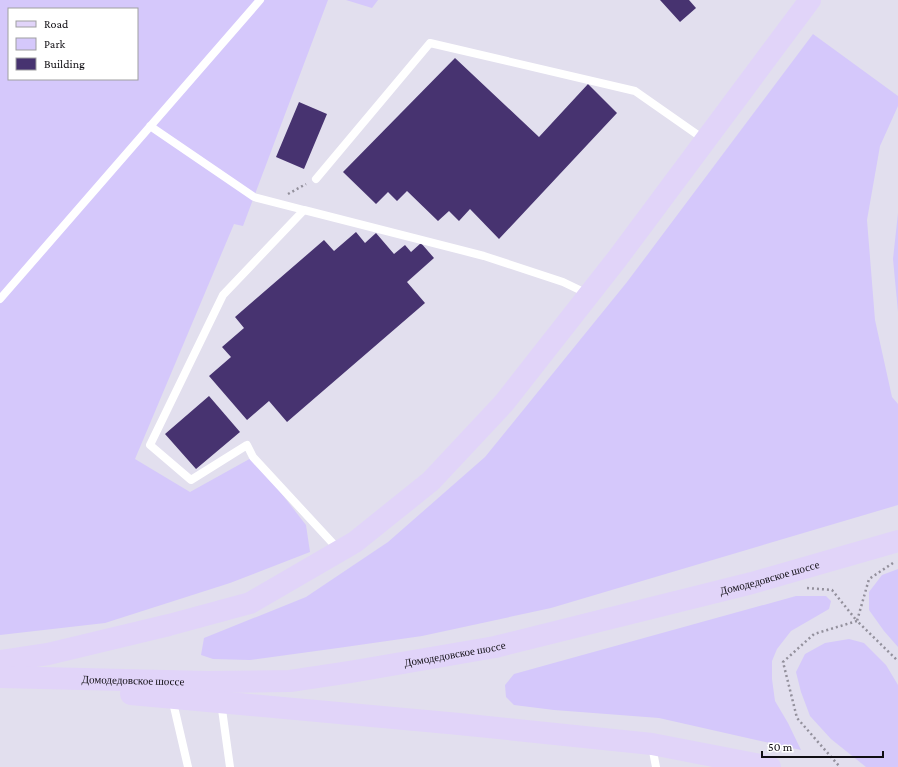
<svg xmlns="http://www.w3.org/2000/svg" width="898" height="767" font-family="'Crimson Pro',serif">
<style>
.green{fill:#d5c8fb;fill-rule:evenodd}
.building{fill:#473370}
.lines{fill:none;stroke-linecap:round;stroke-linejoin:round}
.path{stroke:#93909c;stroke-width:2.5;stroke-dasharray:2 3;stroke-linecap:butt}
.lane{stroke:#fff;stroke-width:8}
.secondary{stroke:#e1d4f9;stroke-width:22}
.labels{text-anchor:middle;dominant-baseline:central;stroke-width:4;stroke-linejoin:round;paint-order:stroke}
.street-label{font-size:11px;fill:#100e13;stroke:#fff}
</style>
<rect width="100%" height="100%" fill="#e2dfee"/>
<path class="green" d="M0,0h328l-85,226 -9,-2 -99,235 55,33 63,-35 53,68 4,27 -80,31 -125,40 -105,12zM9,9h128v70h-128z
M346,0h32l-6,8z
M813,34l85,62v10l-18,40 -13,74 8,100 17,77 6,7v101l-347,103 -129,28 -84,12 -88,12 -37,-1 -12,-4 3,-17 102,-41 82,-55 97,-85 142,-175z
M898,213v99l-5,-53z
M898,569v78l-14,-16 -15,-21v-18l13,-17z
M796,596h30l5,5 -2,8 -38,22 -14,18 -5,12v18l3,22 13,22 13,27 -142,-32 -105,-8 -40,-5 -8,-8 -1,-12 9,-11z
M849,639l15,4 22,22 12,20v82h-32l-35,-28 -21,-23 -9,-24 -5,-20 9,-18 20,-11z"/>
<path class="building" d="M660,0h29l7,8 -16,14z
M455,58l84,79 49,-53 29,29 -118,126 -29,-30 -11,12 -10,-10 -11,10 -31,-30 -10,10 -9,-9 -12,12 -33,-32z
M299,102l28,12 -23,55 -28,-12z
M356,232l9,11 11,-10 18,21 11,-9 6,7 10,-9 13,15 -27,24 18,21 -138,119 -18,-21 -22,19 -38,-44 22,-19 -9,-10 22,-19 -9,-11 89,-77 10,11z
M209,396l31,36 -44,37 -31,-35z"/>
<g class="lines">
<path class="path" d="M288,194l18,-10
M893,563l-24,16 -12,42 41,40
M807,588l25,2 25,31 -43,13 -31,28 14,56 43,49"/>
<path class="lane" d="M150,126l104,71 50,13
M316,179l114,-136 205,48 70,49
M0,299l260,-299
M339,550l-86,-93 -6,-12 -56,35 -41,-35 73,-150 81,-85 180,46 79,26 25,12
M172,698l16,69
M221,702l9,65
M652,746l4,21"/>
<g class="secondary">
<path d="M0,661l48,-7 121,-29 81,-22 105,-61 76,-61 73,-78 113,-144 193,-259"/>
<path id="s1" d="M0,677l207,5 83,-1 60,-9 145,-25 257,-64 146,-42"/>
<path d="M131,694l328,30 193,20 118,23"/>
</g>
</g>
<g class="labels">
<g class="street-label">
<text stroke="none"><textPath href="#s1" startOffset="781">Домодедовское шоссе</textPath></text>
<text stroke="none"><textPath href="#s1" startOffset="457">Домодедовское шоссе</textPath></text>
<text stroke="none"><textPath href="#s1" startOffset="133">Домодедовское шоссе</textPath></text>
</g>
</g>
<rect x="8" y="8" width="130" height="72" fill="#ffffff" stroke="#9f9fa1"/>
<rect x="16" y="21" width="20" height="6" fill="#e1d4f9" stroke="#9f9fa1"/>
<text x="44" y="28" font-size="12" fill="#100e13">Road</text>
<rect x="16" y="38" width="20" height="12" fill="#d5c8fb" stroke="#9f9fa1"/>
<text x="44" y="48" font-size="12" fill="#100e13">Park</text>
<rect x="16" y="58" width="20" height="12" fill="#473370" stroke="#9f9fa1"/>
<text x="44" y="68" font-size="12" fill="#100e13">Building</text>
<path d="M762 751v6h121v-6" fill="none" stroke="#100e13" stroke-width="2"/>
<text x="768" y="751" font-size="12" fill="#100e13" stroke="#ffffff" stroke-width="3" paint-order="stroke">50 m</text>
</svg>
